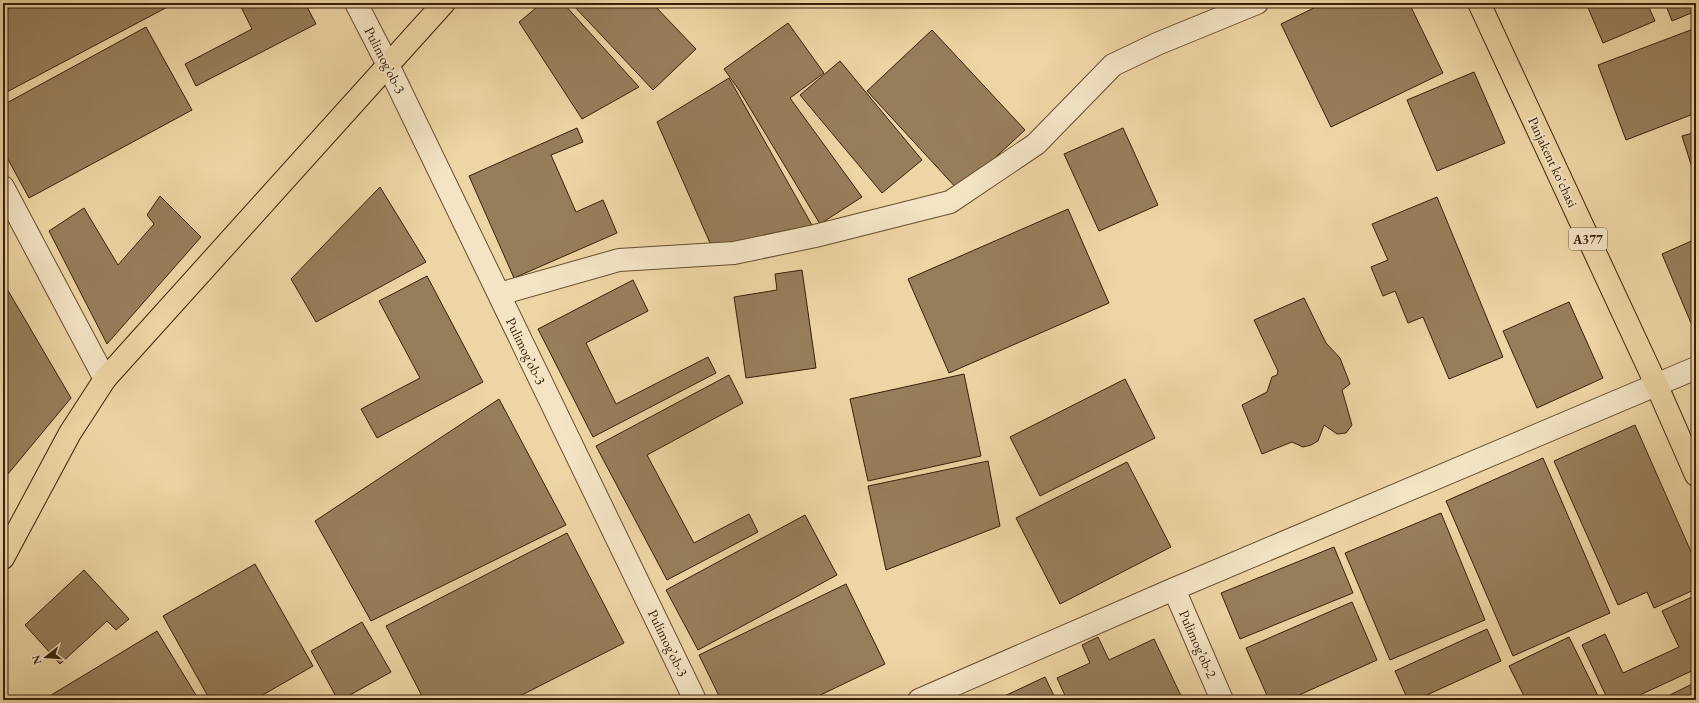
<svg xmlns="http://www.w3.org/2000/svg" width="1699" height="703" font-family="'EB Garamond',serif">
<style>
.building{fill:#977e5a;stroke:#382008}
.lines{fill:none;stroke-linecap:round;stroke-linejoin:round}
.minor-casing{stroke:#664d2f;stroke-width:24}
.major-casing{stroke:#382008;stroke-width:24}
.minor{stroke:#f4e4c4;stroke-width:22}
.major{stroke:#eed5a5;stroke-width:22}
.labels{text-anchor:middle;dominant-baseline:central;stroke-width:4;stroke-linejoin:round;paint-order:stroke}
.shield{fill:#f4e4c4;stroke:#705b40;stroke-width:1}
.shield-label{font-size:13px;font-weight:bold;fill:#382008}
.street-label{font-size:14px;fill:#382008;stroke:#f4e4c4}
</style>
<rect width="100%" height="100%" fill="#eed5a5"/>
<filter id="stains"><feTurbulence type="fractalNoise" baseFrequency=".005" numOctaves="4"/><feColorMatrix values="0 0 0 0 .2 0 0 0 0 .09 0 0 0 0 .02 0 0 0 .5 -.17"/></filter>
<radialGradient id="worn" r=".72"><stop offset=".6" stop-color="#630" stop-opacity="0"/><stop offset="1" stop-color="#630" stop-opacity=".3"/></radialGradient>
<path class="building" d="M19,3h156l-172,91v-82z
M239,3h66l11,21 -120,62 -11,-22 67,-35z
M542,3h21l76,84 -57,32 -63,-97z
M571,3h81l44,46 -43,41z
M1324,3h85l34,70 -112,54 -50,-103z
M1586,3h61l8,18 -52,22z
M1665,3h31v8l-24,10z
M788,23l36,50 -34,25 72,99 -42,27 -81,-134 -15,-21z
M146,27l46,83 -163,88 -26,-48v-45z
M1696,28v85l-70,27 -28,-75z
M932,30l93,100 -66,61 -92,-100z
M840,61l82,99 -40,33 -82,-98z
M1474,72l31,71 -68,28 -30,-71z
M729,78l84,149 -99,25 -57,-130z
M577,128l6,14 -32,13 25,57 27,-12 14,33 -103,45 -45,-102z
M1123,128l35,77 -59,26 -35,-77z
M1696,132v48l-14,-44z
M380,187l46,75 -110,60 -25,-43z
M160,196l41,41 -94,107 -58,-113 35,-23 34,57 36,-41 -7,-9z
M1437,197l66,160 -54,22 -26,-62 -15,6 -13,-32 -12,5 -12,-29 17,-7 -16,-36z
M1068,209l41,94 -160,70 -41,-94z
M1696,239v96l-34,-81z
M802,270l14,98 -70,10 -12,-81 43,-7 -2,-16z
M427,276l56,106 -106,56 -16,-29 59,-31 -41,-77z
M633,280l15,31 -62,32 30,61 92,-47 8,16 -123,64 -55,-108z
M3,282l68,116 -68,82z
M1304,298l22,45 14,15 10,26 -8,6 10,35 -6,8 -9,1 -13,-9 -6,16 -7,4 -8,2 -11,-5 -30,12 -20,-49 25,-13 5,-15 5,-2 1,-4 -24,-51z
M1569,302l34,76 -66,30 -34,-77z
M964,374l17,82 -113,25 -18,-82z
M729,375l14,28 -96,52 47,88 55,-29 9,18 -91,48 -71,-134z
M1125,379l30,59 -115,58 -30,-59z
M499,399l67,126 -195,96 -56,-100z
M1635,425l61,138v26l-42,19 -7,-16 -29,13 -64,-144z
M1543,458l67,155 -97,43 -67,-155z
M988,461l12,65 -114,44 -18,-84z
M1127,462l44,85 -111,57 -44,-86z
M1441,513l44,107 -95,40 -45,-107z
M805,515l32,60 -139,75 -32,-60z
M567,533l57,110 -112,57h-88l-38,-74z
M1334,547l19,46 -113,46 -19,-46z
M255,564l58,102 -59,34h-44l-47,-84z
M84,570l45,49 -13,11 -9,-9 -47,43 -35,-39z
M846,584l39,80 -75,36h-89l-22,-45z
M1696,595v74l-67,31h-21l-26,-55 23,-11 18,39 56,-26 -17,-36z
M1352,602l25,58 -89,40h-19l-23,-52z
M362,622l29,50 -50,28h-3l-27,-49z
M1487,629l14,32 -85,39h-8l-13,-29z
M157,631l42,69h-156z
M1098,637l11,23 45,-21 29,61h-116l-10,-22 33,-15 -8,-18z
M1569,637l31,63h-74l-17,-34z
M1045,677l11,23h-60z
M1696,682v18h-36z"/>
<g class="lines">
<defs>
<path id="minor" d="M356,3l32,62 307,635
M3,187l102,192
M499,294l120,-34 115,-7 81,-17 135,-34 86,-58 77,-79 44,-21 100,-41
M1174,589l48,111
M919,700l255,-111 522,-221"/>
<path id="major" d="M1479,3l177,381 40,91
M3,558l67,-125 35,-54 339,-376"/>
</defs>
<use href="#minor" class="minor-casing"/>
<use href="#major" class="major-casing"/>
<use href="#minor" class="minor"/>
<use href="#major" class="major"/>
</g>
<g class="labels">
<rect class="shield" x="1569" y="228" width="38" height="22" rx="3"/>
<g class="shield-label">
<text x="1588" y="239">A377</text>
</g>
<g class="street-label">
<text transform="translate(385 60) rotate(63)">Pulimog’ob-3</text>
<text transform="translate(1553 162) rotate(65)">Panjakent ko'chasi</text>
<text transform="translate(526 351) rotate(64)">Pulimog’ob-3</text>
<text transform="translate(668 643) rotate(64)">Pulimog’ob-3</text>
<text transform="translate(1198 644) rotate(66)">Pulimog’ob-2</text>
</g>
</g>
<rect width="1699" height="703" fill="none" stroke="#eed5a5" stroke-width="16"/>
<rect x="4" y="4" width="1691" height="695" fill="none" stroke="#382008" stroke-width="2"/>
<rect x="8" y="8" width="1683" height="687" fill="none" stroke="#382008"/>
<g transform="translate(46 657) rotate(253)" stroke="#f4e4c4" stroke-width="3" paint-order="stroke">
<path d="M0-3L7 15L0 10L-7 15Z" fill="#382008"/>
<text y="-6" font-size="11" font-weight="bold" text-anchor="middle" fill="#382008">N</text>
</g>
<rect width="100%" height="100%" filter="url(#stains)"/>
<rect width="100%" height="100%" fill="url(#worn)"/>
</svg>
